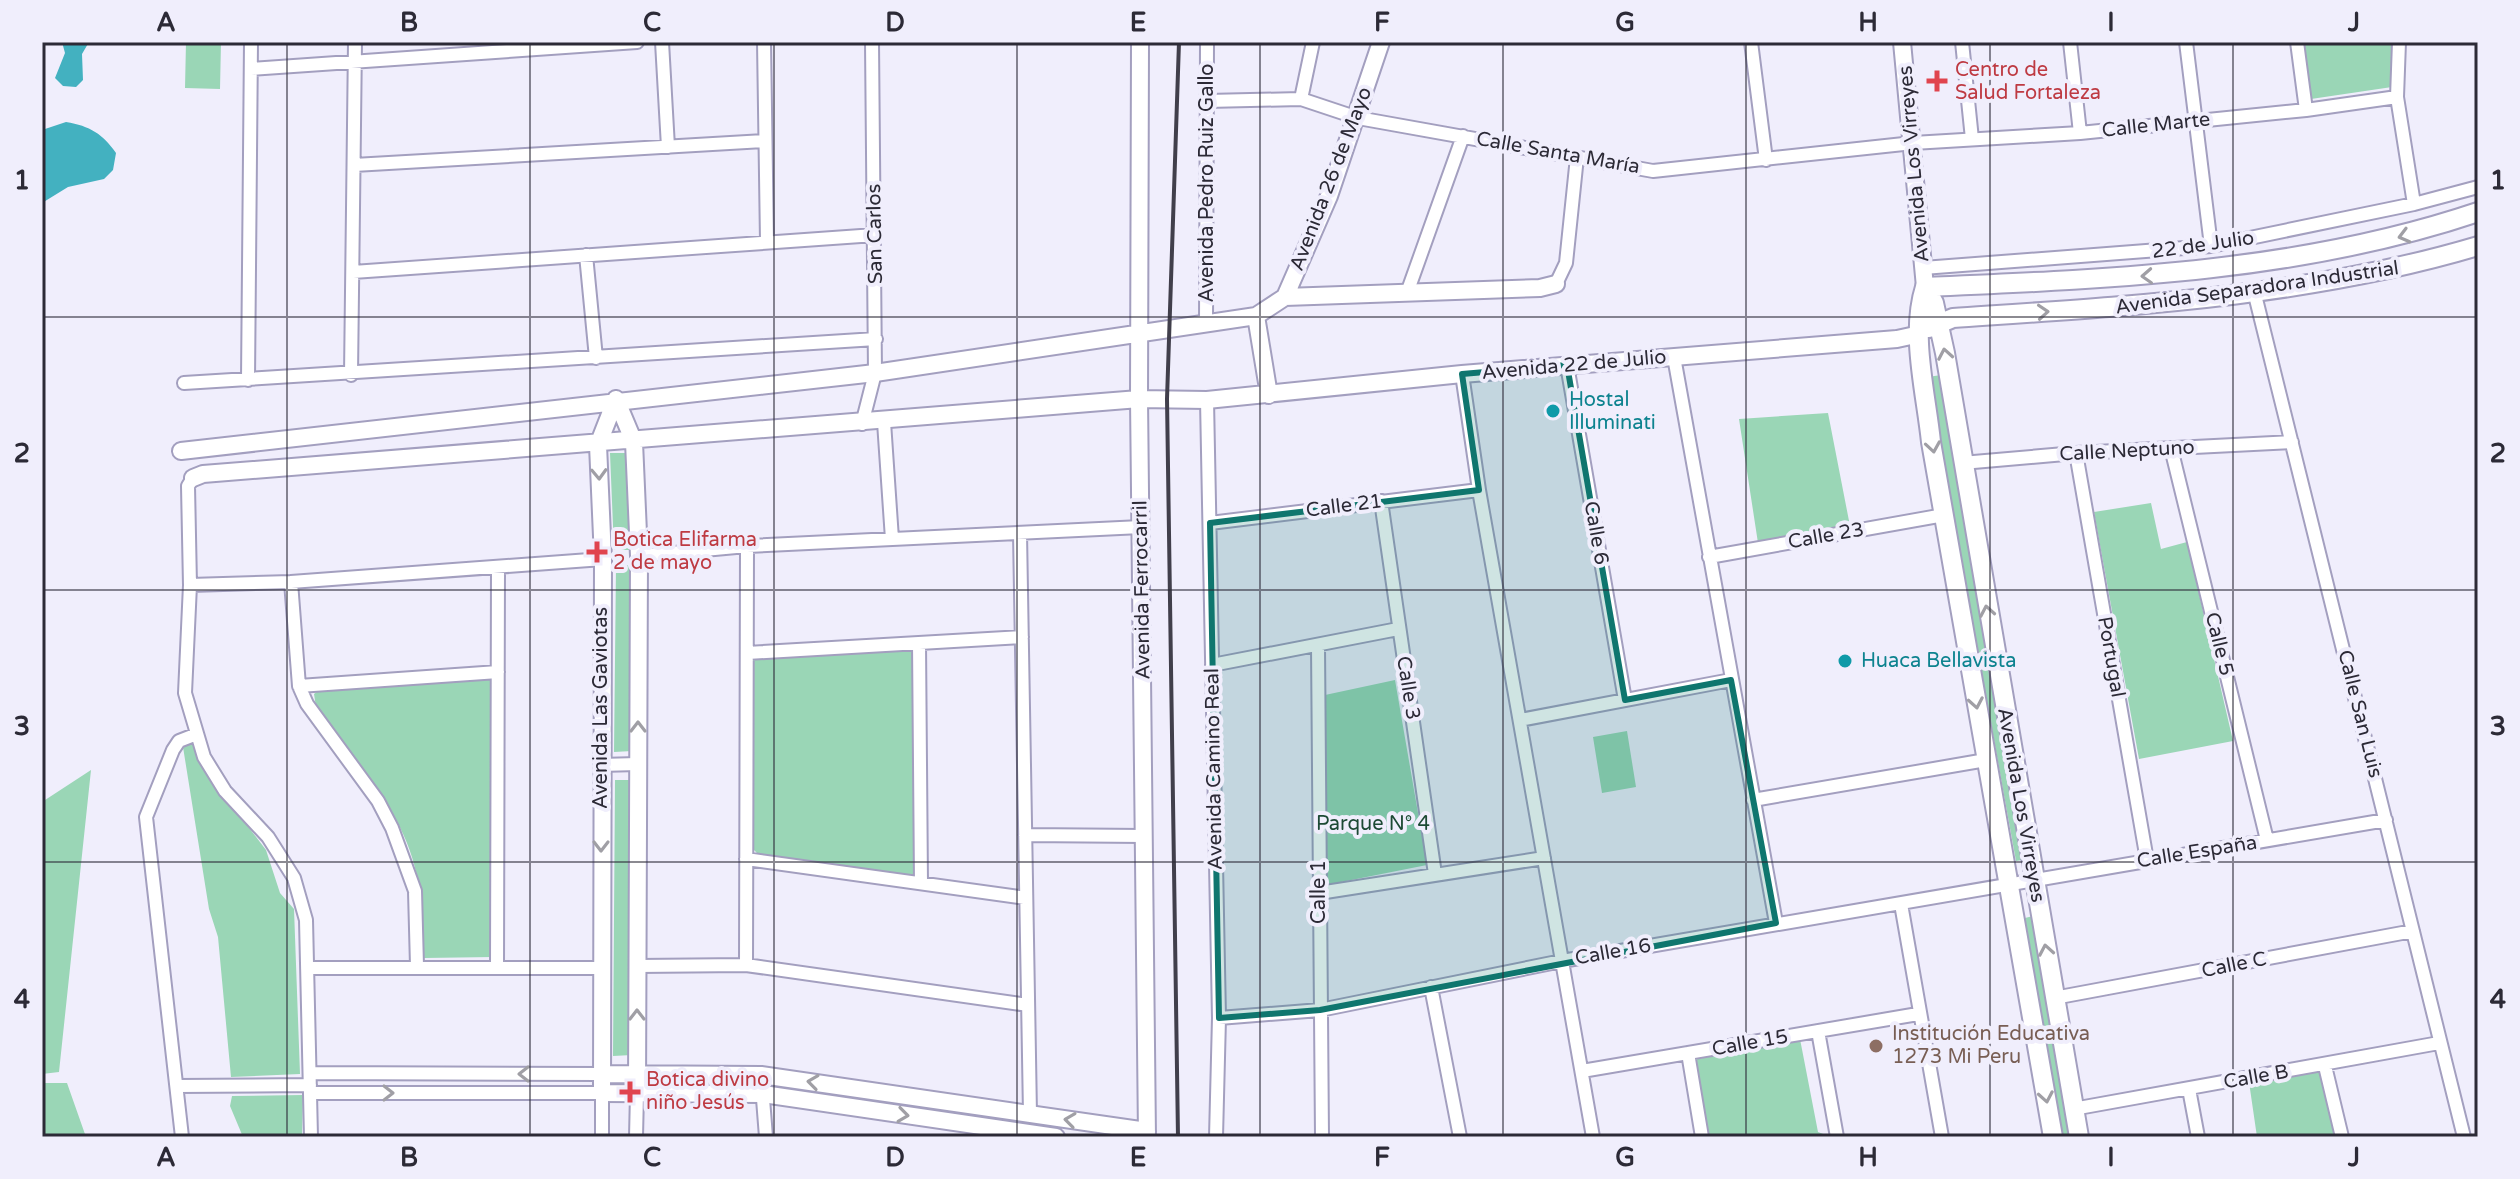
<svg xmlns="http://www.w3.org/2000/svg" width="2520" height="1179" font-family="'Varela Round',sans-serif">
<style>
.green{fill:#9ad6b6}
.water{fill:#43b1c0}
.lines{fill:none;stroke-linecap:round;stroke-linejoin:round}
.minor-casing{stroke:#a39fbf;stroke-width:16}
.tertiary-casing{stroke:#a39fbf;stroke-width:20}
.secondary-casing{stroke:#a39fbf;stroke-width:22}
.minor{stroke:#fff;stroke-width:12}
.tertiary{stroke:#fff;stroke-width:16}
.secondary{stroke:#fff;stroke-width:18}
.rail{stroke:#413f4b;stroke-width:4}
.oneway{stroke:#a09fa5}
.marked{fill:#0f766e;fill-opacity:0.2;stroke:#0f766e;stroke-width:6;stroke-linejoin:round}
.grid{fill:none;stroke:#2c2a36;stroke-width:2;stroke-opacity:0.55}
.health-dot{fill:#e0444e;stroke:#f0eefc;stroke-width:3}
.culture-dot{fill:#0f9aa8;stroke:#f0eefc;stroke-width:3}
.education-dot{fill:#8d6e63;stroke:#f0eefc;stroke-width:3}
.labels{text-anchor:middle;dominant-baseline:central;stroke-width:8;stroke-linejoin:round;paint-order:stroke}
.health-label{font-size:20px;fill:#be3a42;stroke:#f0eefc;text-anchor:start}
.street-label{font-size:20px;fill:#2c2a36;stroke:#f0eefc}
.culture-label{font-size:20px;fill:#0d838f;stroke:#f0eefc;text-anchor:start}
.park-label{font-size:20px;fill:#1d4a35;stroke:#f0eefc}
.education-label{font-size:20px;fill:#785e54;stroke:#f0eefc;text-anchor:start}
.neatline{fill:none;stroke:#2c2a36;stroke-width:3}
.grid-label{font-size:26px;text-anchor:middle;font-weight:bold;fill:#2c2a36}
</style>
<rect width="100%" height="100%" fill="#f0eefc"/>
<path class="green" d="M186,42h35l-1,47 -35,-1z
M2304,42h89l-1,45 -81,12z
M1941,375l87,484 -12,2 -88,-484z
M1828,413l22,113 -92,17 -19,-124z
M610,453h16l4,97h-16z
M2151,503l10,46 26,-7 46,199 -94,18 -45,-247z
M633,565l-1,186 -18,1 2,-186z
M910,648l3,7 2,217 -4,4 -153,-22 -5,-5 -3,-186 6,-5z
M489,678l5,4 -1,275 -69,1c-8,-25 -1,-59 -8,-86 -13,-62 -64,-115 -100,-165l-2,-13 5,-4z
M1395,680l32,185 -101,20 -1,-190z
M1627,731l9,56 -34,6 -9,-56z
M195,742l28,52 43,56 14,43 14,16 6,165 -69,3 -13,-140 -9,-28 -26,-162z
M91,770l-32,302 -17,2v-272z
M615,780h17v275l-19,1z
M2037,915l40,222h-14l-38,-219z
M1800,1039l18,93 13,5h-124l-14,-77z
M2316,1071l6,3 14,63h-79l-8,-55z
M42,1083h25l19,54h-44z
M303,1095l-1,42h-59l-13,-31 2,-10z"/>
<path class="water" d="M62,42h27l-7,12 1,26 -7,7 -13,-1 -8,-8 10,-25z
M66,122c24,4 37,12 50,31l-3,17 -9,9 -36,8 -26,16v-73z"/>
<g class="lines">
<defs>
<path id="minor" d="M662,42l6,105
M764,42l3,200
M1751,42l15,118
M1962,42l10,97
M2070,42l10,91
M2186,42l25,204
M2297,42l9,68
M2399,42l-2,55 17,107
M251,69l386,-27
M1301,99l12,-57
M1207,101l94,-2 57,19 295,53 260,-28 167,-10 226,-23 91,-13
M354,165l411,-24
M586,255l10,103
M1923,268l288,-22 203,-42 64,-17
M353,272l522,-37
M1556,284l10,-21 11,-106
M2254,291l210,846
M1407,293l56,-157
M1206,324l1,-282
M1674,357l102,566
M1567,365l58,335
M1462,374l17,116 114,647
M351,375l4,-333
M248,380l3,-338
M184,383l692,-44
M1207,400l12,618 -3,119
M884,422l8,117
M862,424l13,-51 -3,-331
M2171,448l96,392
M2076,453l71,407
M1962,463l114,-10 216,-11
M193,478l-5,8 2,99 -5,108 19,64 21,34 43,46 26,41 12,42 5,217
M1381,501l54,373
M1210,523l269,-33
M1020,533l10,581
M639,556l108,-10 394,-19
M1709,557l235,-42
M291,582l8,104 8,18 71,97 14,27 23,63 2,75
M190,585l101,-3 312,-23
M919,643l2,240
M1318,646l4,491
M747,653l275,-16
M1212,665l186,-36
M299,686l199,-14
M1520,720l211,-40
M600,765l38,-1
M1753,800l233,-40
M1025,835l119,1
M746,859l280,39
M1319,893l225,-35
M1901,904l41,233
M746,965l1,-419
M637,966l109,-1 282,40
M497,967l1,-399
M307,968h294
M1431,987l29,150
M2054,998l359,-67
M1219,1018l101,-8 242,-49 824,-141
M1818,1031l19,106
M1688,1053l14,84
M2325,1066l17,71
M1582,1071l336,-57
M310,1073l292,1
M177,1086l133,-1
M762,1086l4,51
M2189,1089l9,48
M310,1093h292v44
M2073,1109l366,-66
M182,1137l-36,-320 27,-67 6,-9 18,-7
M636,1137l1,-44"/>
<path id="tertiary" d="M1140,42l-1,357 8,738
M1902,42l23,245
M1285,297l255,-9 16,-4
M1256,316l13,79
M616,399l-18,46 5,114 -1,534 161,1 293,43
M616,399l18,43 5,114 -2,537
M181,451l694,-78 381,-57 29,-19 44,-101 52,-154
M193,478l10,-4 936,-75 68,1 255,-26 435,-35 23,-5
M602,1074l159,1 386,56"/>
<path id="secondary" d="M1925,287l9,16 11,50 134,784
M1925,287c-15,47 1,106 6,155l122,695
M1925,287c187,-8 375,-15 553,-75
M1929,328l24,-10c176,-12 354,-21 525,-72"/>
</defs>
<use href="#minor" class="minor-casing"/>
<use href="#tertiary" class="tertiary-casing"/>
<use href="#secondary" class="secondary-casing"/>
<use href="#minor" class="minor"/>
<use href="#tertiary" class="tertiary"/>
<use href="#secondary" class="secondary"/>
<path class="rail" d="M1178,1137l-11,-738 12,-357"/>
</g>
<defs><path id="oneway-chevron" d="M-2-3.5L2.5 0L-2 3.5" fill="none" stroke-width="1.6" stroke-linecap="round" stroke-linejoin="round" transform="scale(2)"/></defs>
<g class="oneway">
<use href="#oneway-chevron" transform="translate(2404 236) rotate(165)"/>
<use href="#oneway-chevron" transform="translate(2147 276) rotate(177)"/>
<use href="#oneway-chevron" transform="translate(2043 312) rotate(-4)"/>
<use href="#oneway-chevron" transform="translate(1945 354) rotate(-100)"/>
<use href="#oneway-chevron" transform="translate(1933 447) rotate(81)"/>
<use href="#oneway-chevron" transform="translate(599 474) rotate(88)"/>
<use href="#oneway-chevron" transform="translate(1987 611) rotate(-100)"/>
<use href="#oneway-chevron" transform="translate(1976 703) rotate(80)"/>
<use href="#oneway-chevron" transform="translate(638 727) rotate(-90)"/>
<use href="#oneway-chevron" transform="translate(601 846) rotate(90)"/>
<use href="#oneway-chevron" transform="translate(2046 950) rotate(-100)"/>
<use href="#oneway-chevron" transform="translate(637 1015) rotate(-90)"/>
<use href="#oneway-chevron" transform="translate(524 1074) rotate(-180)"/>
<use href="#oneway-chevron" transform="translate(813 1082) rotate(-172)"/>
<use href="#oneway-chevron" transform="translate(388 1093)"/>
<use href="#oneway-chevron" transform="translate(2046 1097) rotate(80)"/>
<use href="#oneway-chevron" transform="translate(903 1115) rotate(8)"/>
<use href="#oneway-chevron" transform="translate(1070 1120) rotate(-172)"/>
</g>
<path class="marked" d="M1567,365l58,335 106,-20 45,243 -456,87 -101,8 -9,-495 269,-33 -17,-116z"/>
<path class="grid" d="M287,42v1095M530,42v1095M774,42v1095M1017,42v1095M1260,42v1095M1503,42v1095M1746,42v1095M1990,42v1095M2233,42v1095M42,317h2436M42,590h2436M42,862h2436"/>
<g class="health-dot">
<path d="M1933 69h8v8h8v8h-8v8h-8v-8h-8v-8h8z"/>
<path d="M593 540h8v8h8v8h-8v8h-8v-8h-8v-8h8z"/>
<path d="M626 1080h8v8h8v8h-8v8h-8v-8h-8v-8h8z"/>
</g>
<g class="culture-dot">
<circle cx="1553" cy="411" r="8"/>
<circle cx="1845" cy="661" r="8"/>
</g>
<circle class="education-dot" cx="1876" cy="1046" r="8"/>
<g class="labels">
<g class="health-label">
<text x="1955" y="70">Centro de<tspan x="1955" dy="23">Salud Fortaleza</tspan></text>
<text x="613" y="540">Botica Elifarma<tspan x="613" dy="23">2 de mayo</tspan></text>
<text x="646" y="1080">Botica divino<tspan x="646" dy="23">niño Jesús</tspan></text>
</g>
<g class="street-label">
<text transform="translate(2156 125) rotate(-6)">Calle Marte</text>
<text transform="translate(1558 153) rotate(10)">Calle Santa María</text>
<text transform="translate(1914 164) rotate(-95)">Avenida Los Virreyes</text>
<text transform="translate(1331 179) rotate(-69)">Avenida 26 de Mayo</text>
<text transform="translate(1207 183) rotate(-90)">Avenida Pedro Ruiz Gallo</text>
<text transform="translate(875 234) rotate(-91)">San Carlos</text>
<text transform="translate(2203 245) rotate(-8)">22 de Julio</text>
<text transform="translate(2257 288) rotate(-8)">Avenida Separadora Industrial</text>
<text transform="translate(1574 365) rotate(-5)">Avenida 22 de Julio</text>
<text transform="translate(2127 451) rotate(-3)">Calle Neptuno</text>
<text transform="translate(1344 506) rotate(-7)">Calle 21</text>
<text transform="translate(1596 533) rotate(80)">Calle 6</text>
<text transform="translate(1826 536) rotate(-10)">Calle 23</text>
<text transform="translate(1142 590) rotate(-91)">Avenida Ferrocarril</text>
<text transform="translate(2219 644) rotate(76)">Calle 5</text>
<text transform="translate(2111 657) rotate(80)">Portugal</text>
<text transform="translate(1408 688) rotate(81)">Calle 3</text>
<text transform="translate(601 708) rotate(-90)">Avenida Las Gaviotas</text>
<text transform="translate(2360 714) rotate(76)">Calle San Luis</text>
<text transform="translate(1214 769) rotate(-91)">Avenida Camino Real</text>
<text transform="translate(2021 805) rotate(80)">Avenida Los Virreyes</text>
<text transform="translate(2197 852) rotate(-9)">Calle España</text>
<text transform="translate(1319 892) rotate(-90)">Calle 1</text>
<text transform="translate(1613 952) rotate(-10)">Calle 16</text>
<text transform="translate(2234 965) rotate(-11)">Calle C</text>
<text transform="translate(1750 1043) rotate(-10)">Calle 15</text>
<text transform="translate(2256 1077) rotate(-10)">Calle B</text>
</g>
<g class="culture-label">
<text x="1569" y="400">Hostal<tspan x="1569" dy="23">Illuminati</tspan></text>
<text x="1861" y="661">Huaca Bellavista</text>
</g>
<g class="park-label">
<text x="1373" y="824">Parque N° 4</text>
</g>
<g class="education-label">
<text x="1892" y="1034">Institución Educativa<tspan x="1892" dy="23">1273 Mi Peru</tspan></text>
</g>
</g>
<rect width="2520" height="1179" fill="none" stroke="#f0eefc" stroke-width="88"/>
<rect x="44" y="44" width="2432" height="1091" class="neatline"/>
<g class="grid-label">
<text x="166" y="31">A</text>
<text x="409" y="31">B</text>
<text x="652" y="31">C</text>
<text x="895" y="31">D</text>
<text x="1138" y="31">E</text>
<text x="1382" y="31">F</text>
<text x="1625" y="31">G</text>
<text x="1868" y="31">H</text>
<text x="2111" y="31">I</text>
<text x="2354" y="31">J</text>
<text x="22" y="189">1</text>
<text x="2498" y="189">1</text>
<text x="22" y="462">2</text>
<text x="2498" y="462">2</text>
<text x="22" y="735">3</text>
<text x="2498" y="735">3</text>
<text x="22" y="1008">4</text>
<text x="2498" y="1008">4</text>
<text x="166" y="1166">A</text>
<text x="409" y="1166">B</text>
<text x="652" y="1166">C</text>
<text x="895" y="1166">D</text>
<text x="1138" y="1166">E</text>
<text x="1382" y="1166">F</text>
<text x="1625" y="1166">G</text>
<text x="1868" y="1166">H</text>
<text x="2111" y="1166">I</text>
<text x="2354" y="1166">J</text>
</g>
</svg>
